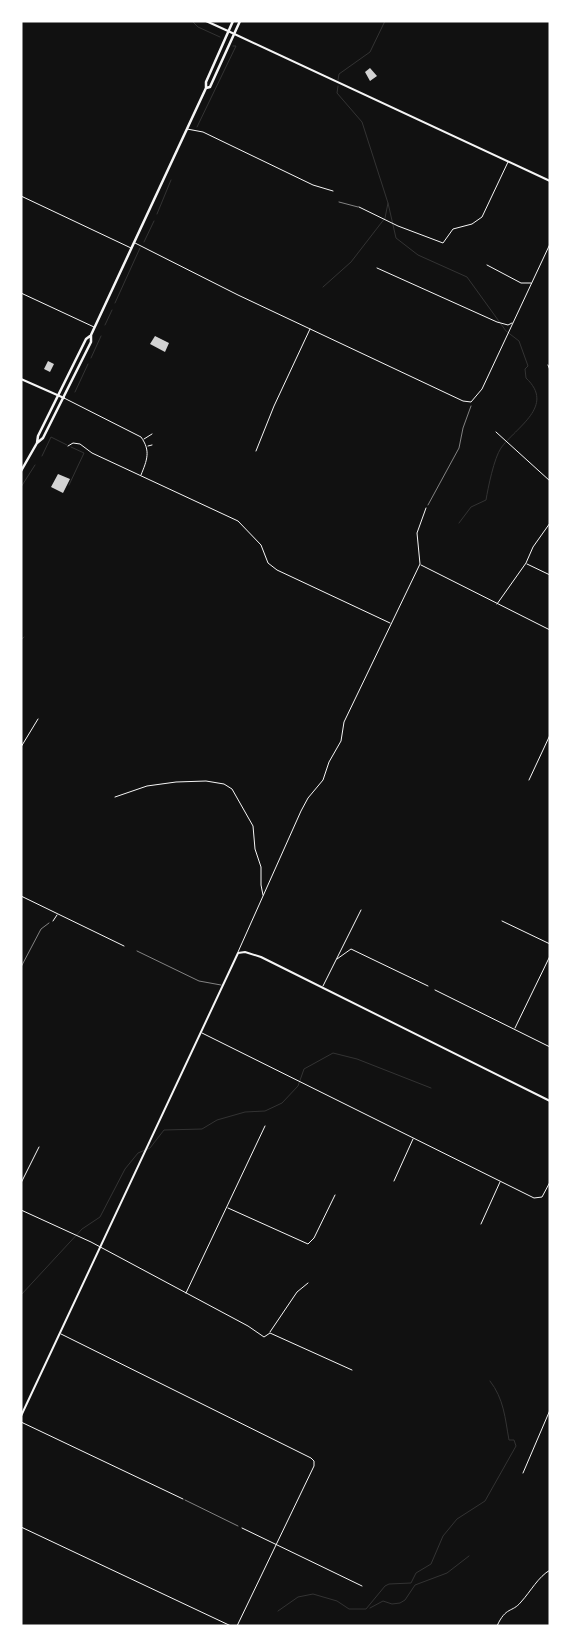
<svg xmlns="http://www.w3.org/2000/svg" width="571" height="1647" font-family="Helvetica,sans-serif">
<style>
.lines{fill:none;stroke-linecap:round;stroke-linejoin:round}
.stream{stroke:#333;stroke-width:1}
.building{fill:#d3d3d3}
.path{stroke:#f5f5f5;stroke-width:0.5}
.service{stroke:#f5f5f5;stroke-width:0.5}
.minor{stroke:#f5f5f5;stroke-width:1}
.tertiary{stroke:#f5f5f5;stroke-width:2}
.secondary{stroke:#f5f5f5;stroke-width:2}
.primary{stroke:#f5f5f5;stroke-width:2.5}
</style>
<rect width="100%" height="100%" fill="#111"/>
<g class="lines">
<path class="stream" d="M192,21l6,6 22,10
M338,80l1,-6 31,-22 15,-31
M197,127l39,-81h-3
M388,203l8,35 22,17 49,22 39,54 13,10 9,25 -3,3 1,9c30,28 -10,49 -25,70 -7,10 -13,40 -15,52l-15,7 -12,16
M157,214l14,-34
M144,242l10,-21
M323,287l28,-25 34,-44 3,-15 -26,-81 -25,-29 1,-7
M115,303l25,-55
M105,325l7,-15
M91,358l10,-22
M75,392l13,-28
M42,456l9,-19 16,8
M69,485l15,-32 -13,-6
M21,487l14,-22
M21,640l3,-3
M21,1295l61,-66 18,-12 25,-48 13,-16 12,-5 14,-18 38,-1 15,-9 28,-8 20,-1 17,-8 16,-17 6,-17 29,-16 24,6 74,29
M370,1608l13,-7 9,3 8,-1 5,-3 10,-15 32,-12 22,-17
M278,1611l20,-14 15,-3 24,7 12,8h17l19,-23 4,-2 22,-1 5,-10 15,-9 12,-28 14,-17 28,-18 31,-55 -2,-6h-5c-4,-22 -5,-41 -19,-59"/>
</g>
<path class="building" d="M370,68l7,8 -7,5 -5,-9z
M155,336l14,7 -4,9 -15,-8z
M48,361l6,3 -4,8 -6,-3z
M58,474l12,5 -7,14 -12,-6z"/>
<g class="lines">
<path class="path" d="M428,505l31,-57 4,-20 8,-22
M21,967l20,-38 8,-6
M185,1500l53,26"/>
<path class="service" d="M339,202l19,5
M137,951l62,30 22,4"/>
<path class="minor" d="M187,129l16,3 110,53 20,6
M21,196l110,52
M359,207l39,19 45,17 10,-14 19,-5 10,-7 26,-55
M135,243l103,52 225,106 8,1 11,-13 68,-145
M487,265l34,18h10
M377,268l120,54 11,3 4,-2
M21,293l73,34
M548,365l2,5
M64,398l77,39c10,14 6,23 0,38
M496,432l54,49
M144,439l8,-5
M68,446l5,-3 7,1 12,9 146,68 23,24 7,18 9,7 113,53
M148,446l4,-1
M256,451l18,-45 36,-77
M527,564l23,11
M421,565l129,65
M497,604l29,-41 7,-16 17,-24
M21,747l17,-28
M529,780l21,-45
M115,797l32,-11 29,-4 30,-1 18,3 8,5 21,37 2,23 6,18v18l2,10
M21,896l103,50
M53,921l4,-6
M502,921l48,23
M238,952l63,-141 7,-13 15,-18 6,-18 12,-21 3,-19 76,-158 -3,-31 9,-25
M337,959l14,-10 77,37
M323,986l38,-76
M435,990l115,57
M515,1028l35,-72
M202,1033l332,165 8,-1 8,-15
M394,1181l19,-42
M21,1183l18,-36
M228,1208l80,36 6,-6 21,-43
M21,1210l70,32 157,84 16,11 6,-4 82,37
M481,1224l19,-42
M186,1293l79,-167
M270,1332l27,-40 11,-9
M61,1334l250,124 3,3v5l-77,160
M21,1422l162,77
M523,1473l27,-63
M21,1527l210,99
M242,1528l120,58
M497,1626c9,-20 15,-13 24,-24 10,-11 17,-25 29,-32"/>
<path class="tertiary" d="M206,21l22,10
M21,379l43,19
M21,1416l217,-463 7,-1 16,5 289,144"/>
<path class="secondary" d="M228,31l322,150"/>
<path class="primary" d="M206,88l4,-1 30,-66
M37,443l1,-7 48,-97 4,-3
M21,471l16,-28 6,-5 48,-96v-7l115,-247v-6l27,-61"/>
</g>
<rect width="571" height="1647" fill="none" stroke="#ffffff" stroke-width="45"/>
</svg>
